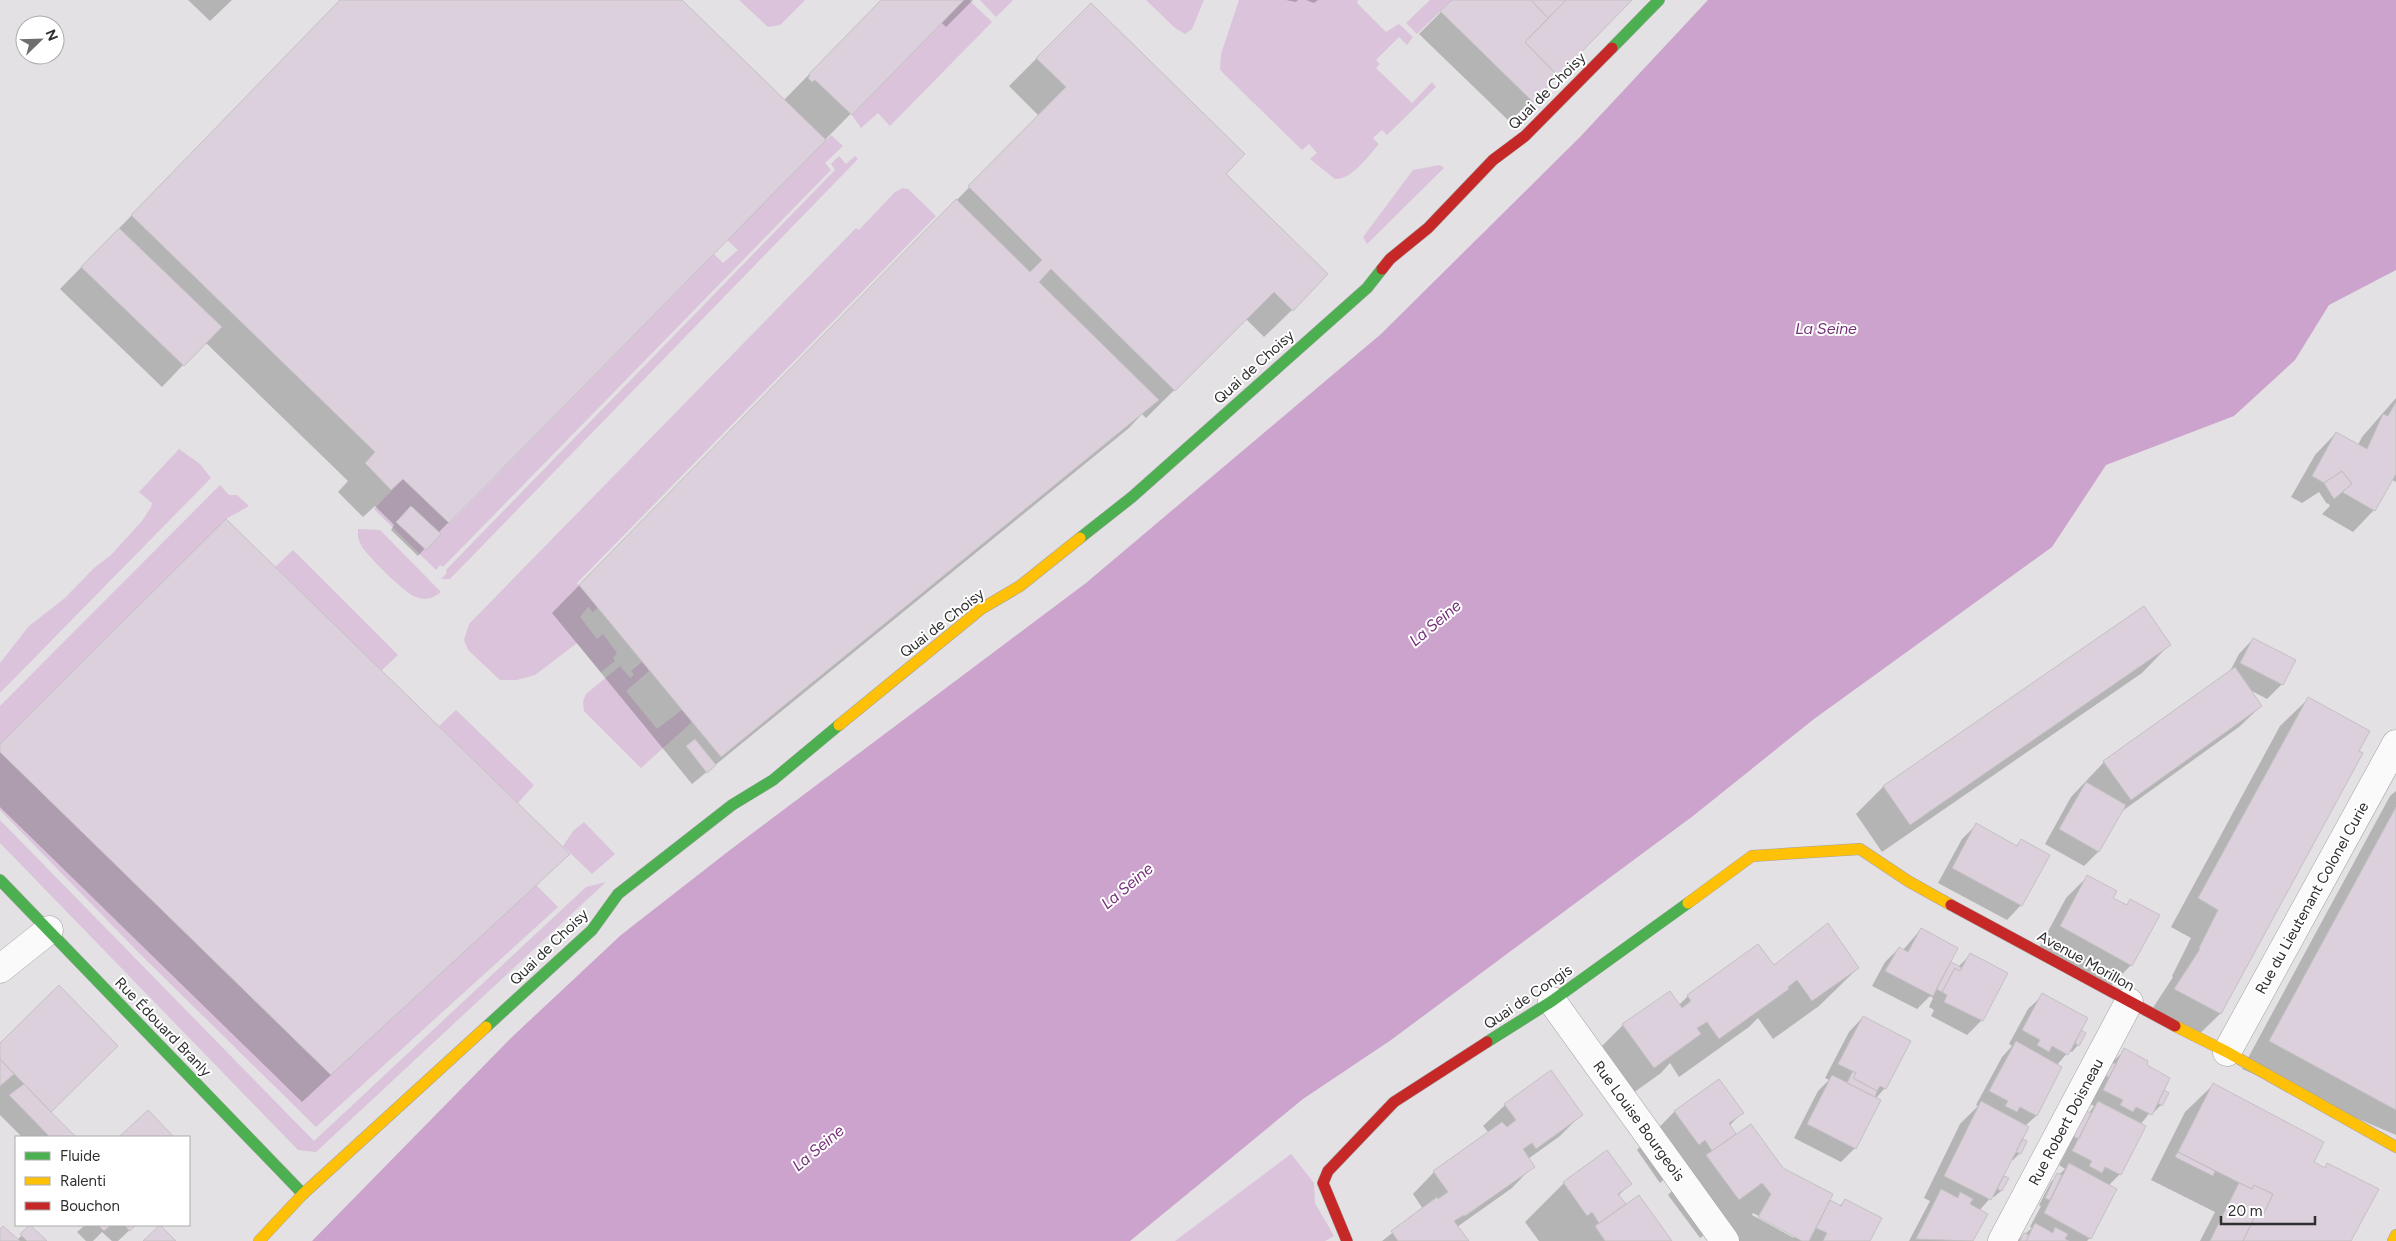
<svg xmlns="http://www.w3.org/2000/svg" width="2396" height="1241" font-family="Figtree,sans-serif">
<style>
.green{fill:#dac3db;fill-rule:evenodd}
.water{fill:#cba3cd}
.shadow{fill:#0003;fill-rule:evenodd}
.building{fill:#dcd0dc;stroke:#c3c1c3}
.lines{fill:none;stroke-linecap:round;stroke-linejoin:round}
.street-casing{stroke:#a4a3a4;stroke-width:29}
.fast-casing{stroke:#a4a3a4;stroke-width:12}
.slow-casing{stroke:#a4a3a4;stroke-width:12}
.jam-casing{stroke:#a4a3a4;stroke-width:12}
.street{stroke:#fbfafb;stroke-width:28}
.fast{stroke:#4caf50;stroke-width:11}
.slow{stroke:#ffc107;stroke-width:11}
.jam{stroke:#c62828;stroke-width:11}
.labels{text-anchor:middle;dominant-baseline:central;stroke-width:4;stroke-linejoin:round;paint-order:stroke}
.street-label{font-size:15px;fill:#302f30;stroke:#fff}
.water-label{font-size:16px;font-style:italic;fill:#753079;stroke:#fff}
</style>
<rect width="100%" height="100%" fill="#e3e1e3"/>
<path class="green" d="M739,0h66l-25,25 -12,2z
M964,0h5l23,22 -102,104 -12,-13 -17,15 -9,-13z
M980,0h33l-17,17z
M1146,0h58l-12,29 -7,5 -10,-6z
M1239,0h119l-1,3 29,29 13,-8 14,13 -6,8 -8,-8 -23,23 4,4 -4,4 36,35 20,-21 4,5 -49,48 -5,-5 -9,8 6,6c-11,12 -27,36 -44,35l-25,-20 7,-6 -8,-9 -7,6 -82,-80 1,-16z
M1430,0h22l-35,34 -11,-11z
M831,135l12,11 -18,17 6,7 -388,397 -3,-2 -4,5 -62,-61 29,-30 47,44 264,-269 9,9 15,-13 -11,-10zM411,507l30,27 -15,16z
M839,156l7,8 9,-8 3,3 -408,420h-9l6,-6 -1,-3 389,-400 -4,-6z
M1440,165l4,3 -77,76 -4,-7 50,-67z
M903,188l5,1 28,27 -359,367 21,24 -5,5 -5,-5 -8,10 17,22 6,-5 14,19 -4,5 2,3 -14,11 -24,-29 -42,32 -18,5h-17l-32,-30 -4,-10 5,-16 387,-396 3,2 36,-38z
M179,449l21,15 11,14 -211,215v-30l29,-37 36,-28 29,-30 17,-13 31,-34 9,-14 1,-4 -13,-11z
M220,485l9,10h8l12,11 -23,13 -226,225v-38z
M358,529l22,1 61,62c-7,6 -16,9 -25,5 -12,-4 -46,-39 -54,-50l-4,-9z
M293,550l105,105 -17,16 -106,-104z
M642,662l7,9 -23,20 31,38 25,-19 10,12 -51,46 -57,-57 -1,-10 3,-7 34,-28 10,12 4,-3 -3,-4z
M456,710l78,75 -17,19 -78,-78z
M0,752l331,323 205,-190 22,22 -242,220 -176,-173 -140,-144z
M0,820l314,321 272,-254 20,-5 -290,270 -18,-2 -298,-307z
M584,822l31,32 -23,20 -29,-28 10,-15z
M1291,1154l23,29 1,20 19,33 -9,5h-150z"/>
<path class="water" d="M1708,0h688v270l-67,35 -34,55 -61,56 -128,49 -54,82 -238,172 -121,97 -302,224 -88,59 -173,142h-818l200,-204 109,-102 109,-85 356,-267 295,-249 199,-197z"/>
<path class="shadow" d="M188,0h44l-22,21z
M341,0h340l103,100 98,-100h91l-27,27 -5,-5 -503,511 -20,23 -27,-26 3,-5 -19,-19 -12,11 -25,-25 10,-11 -143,-139 -43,45 -102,-98z
M1286,0h12l-2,2z
M1306,0h12l-4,3z
M1453,0h177l-120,122 -91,-88z
M1091,4l134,170 67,136 -28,27 -18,-18 -100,99 -4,-4 -13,14 -437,356 -140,-171 487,-497 -30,-30z
M2396,398v84l-5,-3 -17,31 -21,22 -31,-18 8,-8 -2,-3 -1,1 -8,-12 -17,11 -11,-6 24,-42 21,-22 22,12 4,-8z
M2253,639l29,45 -15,15 -19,-10 13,17 -22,21 -118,85 -23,40 -14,14 -39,-22 26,-47 33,-35 125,-89 10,-19z
M2169,645l-27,28 -260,179 -26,-38 28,-28z
M2308,699l54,54 -142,261 -28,27 -45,-24 26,-40 -1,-1 19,-38 -20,-11 109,-201z
M0,746l569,108 -267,248 -302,-295z
M2396,791v344l-154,-66 148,-273z
M1976,825l40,21 5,-5v64l-14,15 -69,-37 24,-44z
M2087,877l24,21 14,8 6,-5v64l-21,22 -71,-39 27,-50z
M1921,929l26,39 4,-4 7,3 12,-12 12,65 -15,15 -36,-19 3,-6 -5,-3 4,-9 -3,-2 -13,13 -45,-23 13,-24 14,-14 4,2z
M1758,946l16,21 84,1 -39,38 -46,33 -15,-21 -9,9 -70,50 -9,-14 -9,10 -46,33 -31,-42 39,-39 55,-19 10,-10z
M2043,995l36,36 -1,14 -6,7 -3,-1 -12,14 4,2 -25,49 -11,10 -7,18 2,9 -7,7 -2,-1 -9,18 5,2 -6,12 -7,6 -2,-1 -13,15 7,3 -14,27h-63l21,-40 -6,-3 36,-74 18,-18 -2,-1 26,-48 10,-11 -3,-2 19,-35z
M1863,1017l22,71 -10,11 -20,49 -14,14 -47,-24 24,-47 11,-11 -4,-2 24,-46z
M0,1044l116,2 -67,66 25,25h-52l-22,-22z
M2125,1050l20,15 17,26 -1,14 -7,7 -2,-2 -12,15 -20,49 -12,12 -18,52 -3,3h-70l15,-13 -2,-1 11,-21 -2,-1 12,-23 14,-13 -6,-4 11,-21 -3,-1 27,-37 -4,-2 14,-34z
M2213,1085l99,78 11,6 4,-4 22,76h-149l15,-29 -64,-32 34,-68z
M1505,1105l76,10 -21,21 -32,23 5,7 -21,22 -55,39 10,14h-85l41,-32 -10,-15 21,-22 55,-39 -6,-7z
M1675,1111l67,2 -13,13 7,9 92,65 11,6 6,-5 23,40h-140l-5,-20 -23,17 -32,-43 5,-5 -8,-12 -5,5 -23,-33zM1753,1213l41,22v3l-42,-23z
M148,1112l24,25h-51z
M1607,1152l23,32 -12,12 8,10 45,35h-132l-14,-19 39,-39z
M85,1225h50l-17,16h-6l-10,-9 -9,9h-7l-9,-9z
M30,1227l15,14h-45v-11l17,10z"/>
<path class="building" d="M340,0h342l144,140 -377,383 -46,-44 -12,11 -26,-27 10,-11 -244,-237z
M881,0h83l-112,115 -37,-35 -3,2 -4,-4 2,-3 -1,-1z
M1452,0h79l17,18 -23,24 33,34 -25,26 -93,-91z
M1531,0h35l-18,18z
M1566,0h66l-74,76 -33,-34z
M1091,3l154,151 -19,20 102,100 -35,37 -19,-19 -99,99 -124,-122 -12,13 120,118 -438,357 -142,-172 377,-386 74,73 12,-12 -74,-74 98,-99 -30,-29z
M119,228l103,99 -38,39 -103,-99z
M2396,402v72l-21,37 -33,-19 10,-8 -10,-13 -18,12 -12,-7 24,-44 31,17 16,-35 5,2z
M2342,471l10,13 -18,15 -10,-16z
M411,506l30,28 -15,16 -30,-28z
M226,519l344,335 -239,221 -331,-323v-8z
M2144,606l27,39 -261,180 -27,-39z
M2253,638l43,22 -13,25 -43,-22z
M2235,667l27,39 -131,94 -28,-39z
M2308,697l62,34 -11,20 4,2 -142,261 -47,-25 26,-40 -1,-1 19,-38 -20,-12z
M695,739l21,26 -9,8 -21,-27z
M2086,782l40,23 -27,47 -40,-23z
M2396,807v303l-127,-69z
M1976,823l41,23 4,-7 29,16 -28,51 -70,-38z
M2087,875l30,16 -4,7 14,7 3,-6 30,16 -28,51 -72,-40z
M1828,923l31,45 -47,33 -15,-21 -9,7 1,2 -70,50 -12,-17 -10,6 4,6 -47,34 -32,-44 48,-33 12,17 9,-7 -4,-6 71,-51 16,21z
M1921,928l37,20 -25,48 -48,-25 14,-24 9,5z
M1970,953l38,20 -25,48 -39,-19 3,-7 -5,-3 13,-24 5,3z
M1951,962l11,6 -2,3 -5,-3 -13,24 -6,-3z
M59,985l59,61 -67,66 -51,-53v-16z
M2042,993l46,25 -20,37 -16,-9 -3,6 -12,-7 3,-5 -18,-10z
M1863,1016l48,25 -25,48 -6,-3 -3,5 -24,-13 3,-5 -18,-9z
M2081,1030l5,3 -7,13 -4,-3z
M2016,1041l46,26 -25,49 -17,-9 -3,5 -12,-6 3,-5 -19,-10z
M2124,1048l24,13 -1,4 23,13 -18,37 -16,-8 -3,5 -13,-7 3,-5 -20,-10z
M0,1059l14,15 -14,12z
M2111,1062l5,2 -7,13 -5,-2z
M1551,1070l32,45 -47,34 -4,-6 -9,6 12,18 -70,49 -1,-1 -10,6 15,20h-71l-7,-10 46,-34 1,2 10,-7 -15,-21 69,-49 5,5 9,-7 -12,-16z
M1853,1071l3,2 -3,5 24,13 -2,6 -28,-14z
M1832,1075l49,25 -25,49 -49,-25z
M1719,1079l25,34 -15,10 7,11 -24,17 -7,-11 -6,5 -25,-34z
M2213,1083l111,59 -10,20 11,6 2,-5 52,26 -28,52h-108l15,-31 6,3 9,-19 -19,-9 -2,4 -74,-37z
M24,1084l27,28 25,25h-26l-41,-42z
M2164,1090l5,3 -7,13 -4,-3z
M1981,1101l48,26 -38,73 -47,-24z
M2098,1101l48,25 -25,49 -16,-8 -3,6 -13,-7 3,-5 -20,-10z
M148,1110l26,27h-55z
M2086,1111l5,2 -12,26 -6,-3z
M1751,1124l32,44 50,26 -24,47h-7l-44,-24 13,-23 -9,-11 -23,17 -33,-45z
M2022,1139l5,2 -6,13 -5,-2z
M1607,1150l25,34 -14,10 8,10 -27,19 -7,-11 -5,4 -24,-34z
M2178,1152l37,19 -2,5 -38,-19z
M2069,1163l48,26 -26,50 -47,-26z
M2057,1173l5,2 -12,25 -5,-2z
M2004,1176l5,2 -7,13 -5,-2z
M2239,1183l13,6 2,-4 19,9 -9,19 -6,-3 -15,31h-33z
M1941,1189l17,9 2,-6 13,7 -3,5 18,10 -15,27 -57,-2z
M1639,1195l33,46h-67l-10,-15z
M1845,1199l37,19 -12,23h-47l4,-8 -11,-5 14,-28 11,6z
M2035,1223l18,10 2,-6 13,7 -3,5 4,2h-43z
M30,1225l17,16h-20l-7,-7z
M98,1225h13l-7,6z
M124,1225h12l-6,6z
M160,1225l16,16h-33z
M3,1226l17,15h-20v-12z
M2024,1233l5,2 -3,6h-6z"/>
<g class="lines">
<defs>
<path id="street" d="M0,969l49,-39
M1552,1001l173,240
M2227,1052l169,-308
M2002,1241l127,-239"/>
<path id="fast" d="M1612,48l47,-48
M1080,538l52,-41 235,-209 15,-19
M0,880l303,314
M486,1027l106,-97 26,-36 114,-89 41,-25 66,-55
M1487,1042l65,-41 136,-98"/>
<path id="slow" d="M839,725l142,-116 39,-23 60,-48
M1688,903l64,-47 108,-7 48,32 43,24
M2175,1026l52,26 169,95
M259,1241l44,-47 183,-167
M2393,1241l3,-6"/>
<path id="jam" d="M1382,269l8,-10 38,-31 65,-68 32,-24 87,-88
M1951,905l224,121
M1347,1241l-24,-58 5,-12 66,-69 93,-60"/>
</defs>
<use href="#street" class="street-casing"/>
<use href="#fast" class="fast-casing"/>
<use href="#slow" class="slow-casing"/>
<use href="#jam" class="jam-casing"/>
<use href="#street" class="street"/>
<use href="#fast" class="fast"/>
<use href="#slow" class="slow"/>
<use href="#jam" class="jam"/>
</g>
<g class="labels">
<g class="street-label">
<text transform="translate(1547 91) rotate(-45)">Quai de Choisy</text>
<text transform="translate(1254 367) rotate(-42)">Quai de Choisy</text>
<text transform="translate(942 623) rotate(-38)">Quai de Choisy</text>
<text transform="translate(2312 898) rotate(-61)">Rue du Lieutenant Colonel Curie</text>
<text transform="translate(549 947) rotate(-44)">Quai de Choisy</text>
<text transform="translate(2086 961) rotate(29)">Avenue Morillon</text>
<text transform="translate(1528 997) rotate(-34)">Quai de Congis</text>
<text transform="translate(163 1027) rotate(46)">Rue Édouard Branly</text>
<text transform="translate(1639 1121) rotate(54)">Rue Louise Bourgeois</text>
<text transform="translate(2066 1122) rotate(-62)">Rue Robert Doisneau</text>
</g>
<g class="water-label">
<text x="1826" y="328">La Seine</text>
<text transform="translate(1435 623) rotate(-40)">La Seine</text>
<text transform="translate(1127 886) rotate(-40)">La Seine</text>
<text transform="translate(818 1148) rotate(-40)">La Seine</text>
</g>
</g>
<rect x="15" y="1136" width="175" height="90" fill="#ffffff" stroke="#acacac"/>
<rect x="25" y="1152" width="25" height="8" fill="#4caf50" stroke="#acacac"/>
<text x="60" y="1161" font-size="15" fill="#302f30">Fluide</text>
<rect x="25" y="1177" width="25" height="8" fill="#ffc107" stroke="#acacac"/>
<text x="60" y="1186" font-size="15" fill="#302f30">Ralenti</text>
<rect x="25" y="1202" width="25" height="8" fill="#c62828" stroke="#acacac"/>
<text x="60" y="1211" font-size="15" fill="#302f30">Bouchon</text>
<g transform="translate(40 40) rotate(67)"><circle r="24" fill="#ffffff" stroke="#acacac"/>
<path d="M0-4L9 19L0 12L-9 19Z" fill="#6f6d6f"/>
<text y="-8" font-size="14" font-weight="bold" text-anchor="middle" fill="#302f30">N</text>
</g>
<path d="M2221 1216v8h94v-8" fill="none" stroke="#302f30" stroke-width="2.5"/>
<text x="2228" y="1216" font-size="15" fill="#302f30" stroke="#ffffff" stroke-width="4" paint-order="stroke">20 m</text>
</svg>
